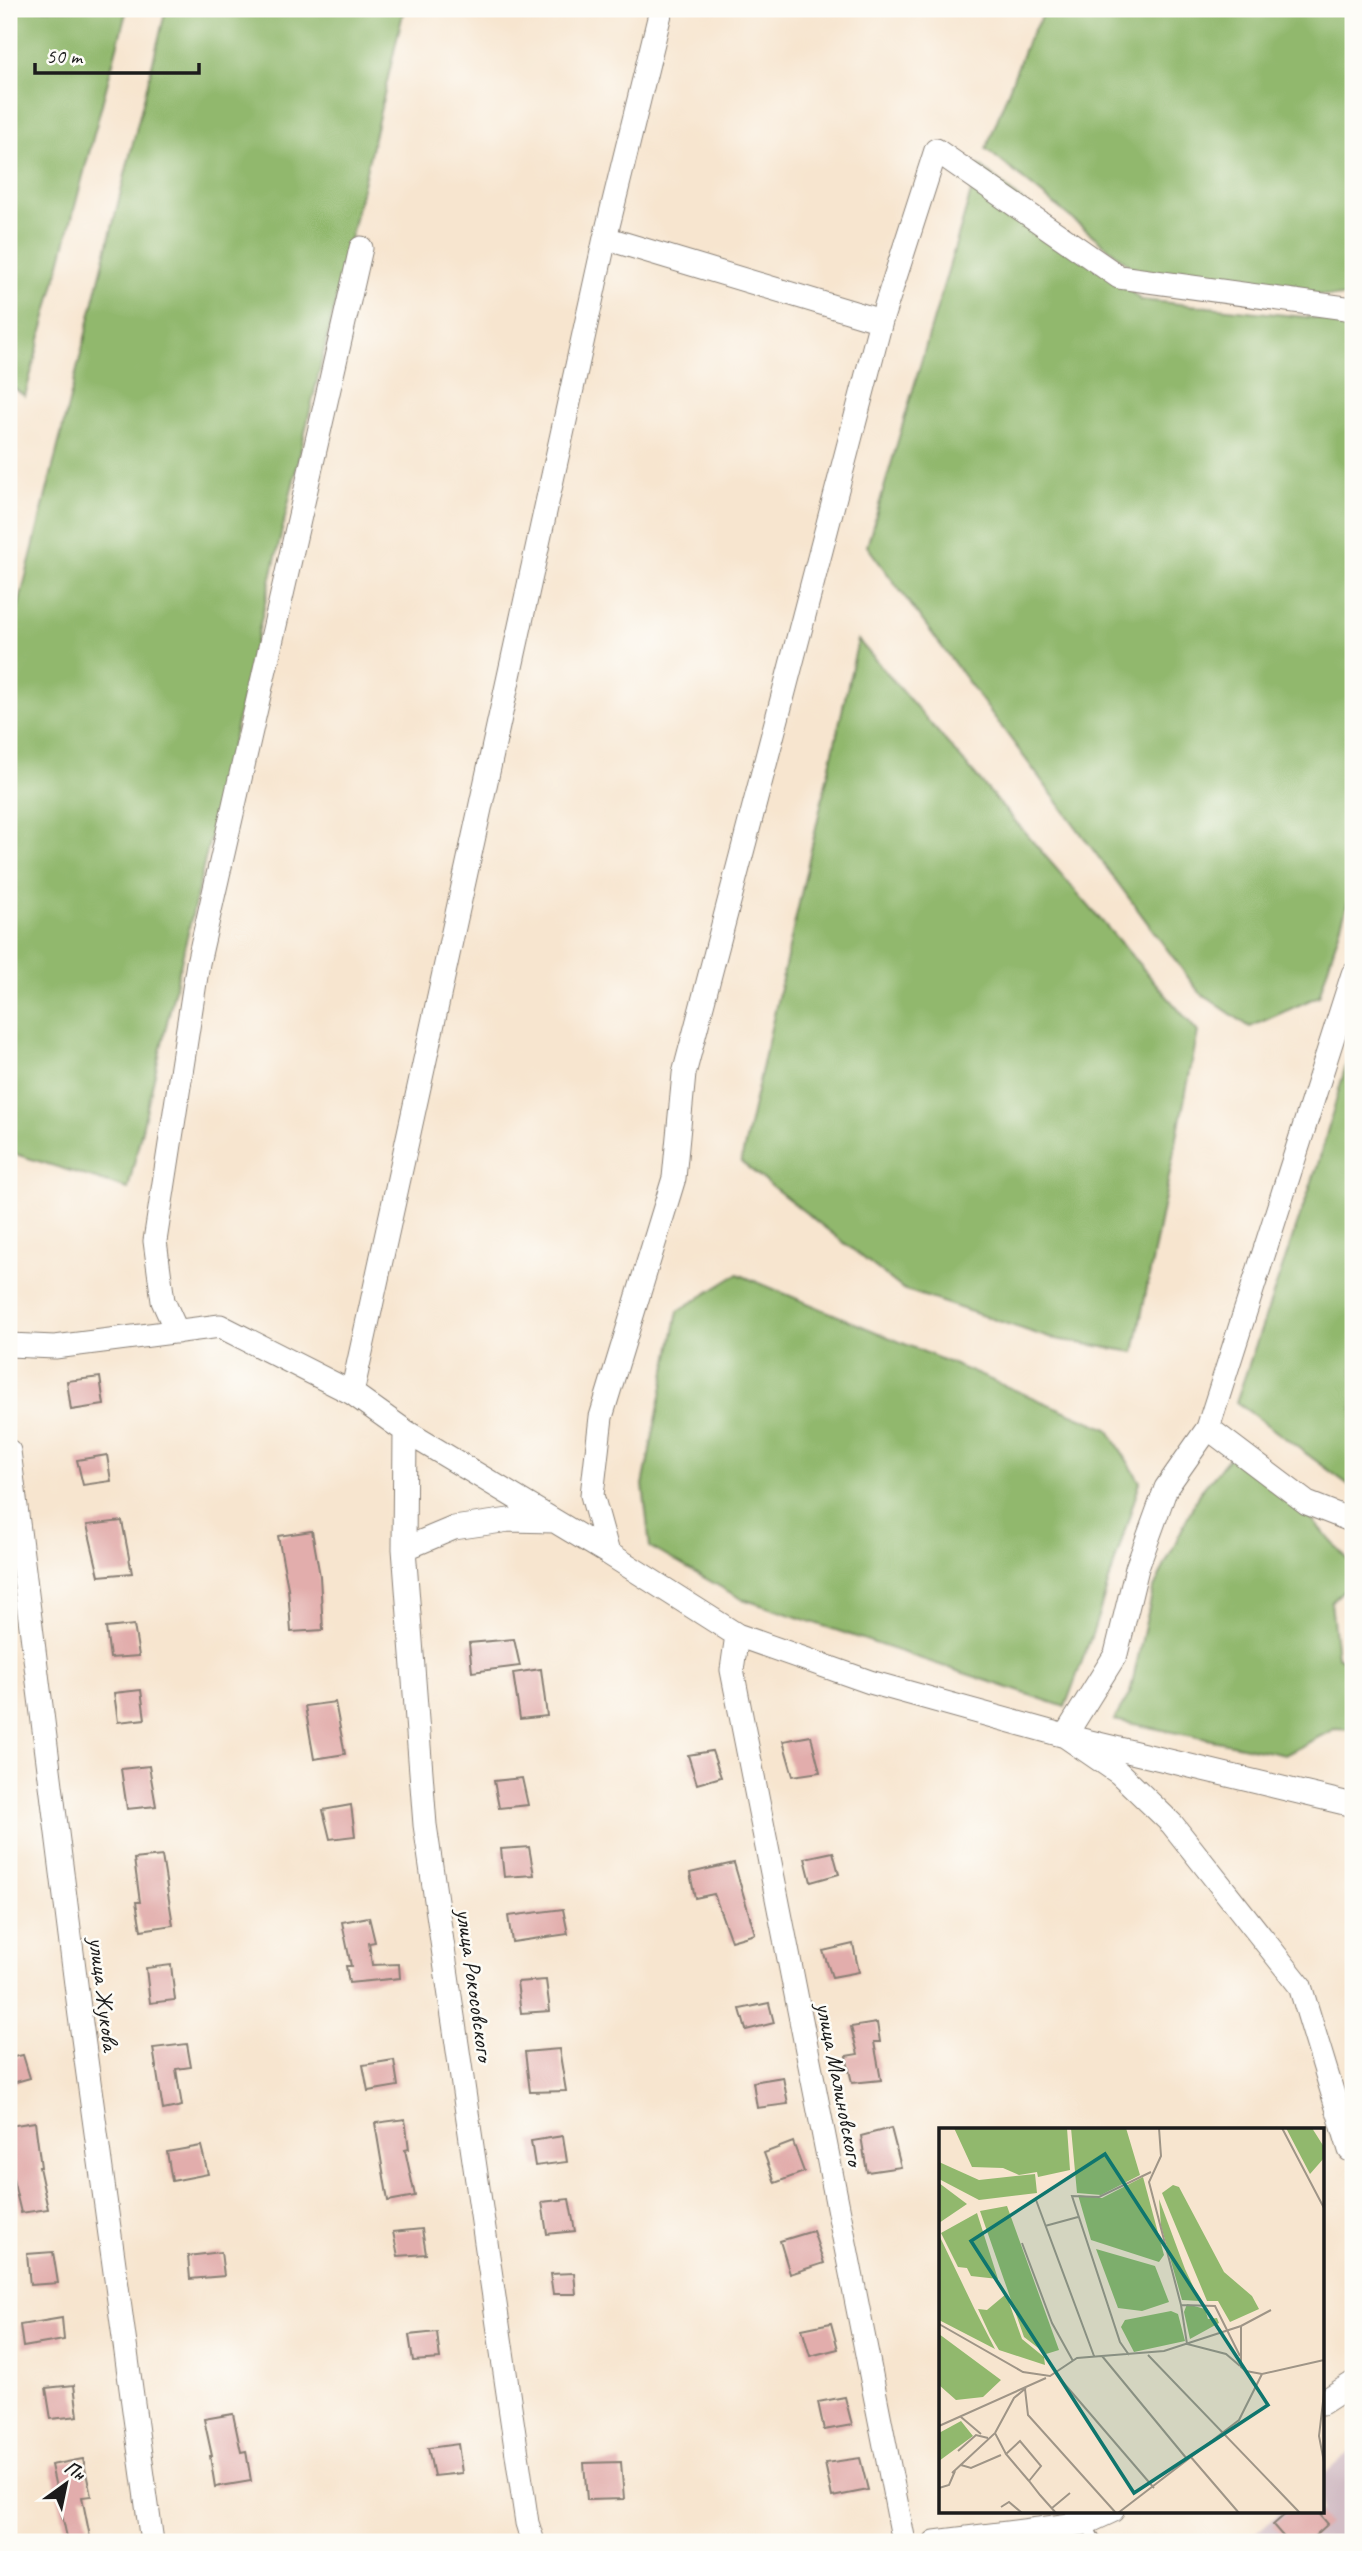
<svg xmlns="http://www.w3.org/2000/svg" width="1362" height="2551" font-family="Caveat,sans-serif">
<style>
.industrial{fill:#d2bdc5}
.forest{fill:#91b86d;stroke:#566a44;stroke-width:2}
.building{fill:#e2adac}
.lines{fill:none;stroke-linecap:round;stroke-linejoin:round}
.service-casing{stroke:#8a8076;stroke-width:13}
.minor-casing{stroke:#8a8076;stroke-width:25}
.service{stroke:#fff;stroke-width:10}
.minor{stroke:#fff;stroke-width:23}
.labels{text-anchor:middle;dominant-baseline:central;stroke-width:5;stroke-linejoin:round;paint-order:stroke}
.street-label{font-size:24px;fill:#1c1c1c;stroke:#fdfcf7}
.inset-road{fill:none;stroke:#9f9587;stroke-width:2}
.view{fill:#0f766e;fill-opacity:0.15;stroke:#0f766e;stroke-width:3.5}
.inset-edge{fill:none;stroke:#1c1c1c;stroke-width:3.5}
</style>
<rect width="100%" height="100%" fill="#fdfcf7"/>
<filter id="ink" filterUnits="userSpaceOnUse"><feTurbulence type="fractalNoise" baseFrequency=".0143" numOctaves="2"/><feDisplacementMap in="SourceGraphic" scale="14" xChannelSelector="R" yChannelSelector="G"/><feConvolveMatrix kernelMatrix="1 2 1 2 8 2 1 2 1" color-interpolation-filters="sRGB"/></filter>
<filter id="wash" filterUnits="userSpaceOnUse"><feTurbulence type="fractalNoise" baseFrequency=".00686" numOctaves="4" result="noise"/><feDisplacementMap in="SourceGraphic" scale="28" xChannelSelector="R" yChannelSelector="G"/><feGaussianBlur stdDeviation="1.57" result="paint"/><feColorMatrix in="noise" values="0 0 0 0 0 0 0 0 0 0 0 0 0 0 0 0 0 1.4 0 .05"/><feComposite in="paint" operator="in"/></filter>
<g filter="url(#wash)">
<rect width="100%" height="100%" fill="#f7e5cf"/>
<path class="industrial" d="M1353,2449v93h-108l37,-31h40v-35z"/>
<path class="forest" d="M9,9h118l-102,387 -16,-11z
M166,9h238l-276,1180 -113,-35 -6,-11v-498z
M1046,9h307v289l-209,-21 -158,-128 42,-109z
M979,165l162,135 212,22v564l-34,110 -69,31 -51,-35 -332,-446z
M858,640l340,392 -64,320 -85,-14 -146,-49 -162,-127z
M1353,1040v448l-117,-86 82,-238z
M738,1274l370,155 32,53 -46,147 -29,78 -325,-109 -90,-51 -7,-62 35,-174z
M1253,1455l100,110v16l-22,21 6,54 16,8v66l-19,-1 -49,26 -171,-35 16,-27 23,-103 46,-97 31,-36z"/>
<g id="blocks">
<path class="building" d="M100,1377l4,28 -33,5 -4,-29z
M107,1455l4,26 -28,4 -6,-25z
M122,1521l10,52 -33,3 -12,-51z
M312,1531l8,45 3,54 -32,2 -3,-44 -10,-52z
M134,1625l5,31 -29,2 -4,-30z
M514,1639l6,27 -48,6 -3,-29z
M541,1669l6,47 -27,3 -7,-46z
M141,1690l4,29 -27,3 -4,-29z
M335,1702l10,52 -31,5 -9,-53z
M811,1736l9,36 -27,4 -10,-35z
M712,1751l9,26 -24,7 -9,-29z
M149,1766l7,40 -29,3 -6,-40z
M522,1778l6,27 -29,3 -5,-27z
M351,1805l4,31 -25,3 -7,-29z
M529,1847l5,28 -30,2 -3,-28z
M833,1852l6,22 -28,8 -6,-24z
M162,1856l11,69 -32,5 -5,-28h4l-6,-43z
M734,1863l21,71 -24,7 -17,-47 -19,4 -5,-25z
M563,1909l5,25 -56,8 -4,-26z
M369,1917l6,25 -6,1 3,22 27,-1 1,14 -51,5 -3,-17h5l-9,-44z
M853,1944l6,28 -27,5 -9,-26z
M171,1965l4,35 -25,3 -4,-35z
M546,1980l4,31 -29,2 -4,-31z
M769,2003l5,20 -28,7 -6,-21z
M877,2023l3,19h-6l7,38 -29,3 -6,-27 12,-2 -7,-27z
M187,2044l4,23 -15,2 6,37 -19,4 -10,-62z
M559,2049l7,42 -36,1 -5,-40z
M23,2055l7,23 -21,6v-26z
M394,2060l4,26 -30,5 -5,-26z
M783,2077l5,27 -31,4 -4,-26z
M405,2119l4,30 -4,1 10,46 -27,5 -13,-78z
M35,2122l6,45h-2l9,42 -27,4 -10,-42 -2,-45z
M891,2128l10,39 -34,5 -6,-36z
M563,2136l4,26 -32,4 -4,-25z
M793,2142l11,30 -29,11 -11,-30z
M201,2146l7,28 -36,7 -5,-29z
M569,2199l6,32 -28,3 -5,-32z
M422,2229l4,25 -28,2 -5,-24z
M813,2231l11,32 -34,11 -10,-33z
M53,2252l5,31 -28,2 -3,-31z
M221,2252l3,24 -34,3 -2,-23z
M574,2273l2,21h-23l-3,-20z
M62,2318l2,22 -41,7 -3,-22z
M831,2323l7,26 -28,7 -8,-27z
M437,2332l3,27 -27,2 -4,-26z
M74,2385l4,31 -27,3 -5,-31z
M845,2397l7,28 -28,5 -6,-28z
M233,2414l8,38 5,-1 5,30 -36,6 -5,-31h2l-8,-37z
M458,2444l4,29 -28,3 -6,-28z
M860,2458l8,32 -36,7 -7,-34z
M83,2459l8,37 -9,1 9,45h-23l-17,-77z
M621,2462l3,37 -37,1 -3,-37z
M1289,2511h28l11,13 -20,18h-20l-15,-17z"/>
</g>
</g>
<g filter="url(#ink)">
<use href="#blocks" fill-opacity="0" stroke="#8a8076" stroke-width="2"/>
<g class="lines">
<defs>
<path id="service" d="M1086,2523l10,19"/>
<path id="minor" d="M605,238l276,83
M1353,974l-145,454 99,75 46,18
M177,1332l-14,-31 -8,-60 43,-278 163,-715
M9,1345l46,2 165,-21 132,67 53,38 203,122 129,82 133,47 195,54 288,69
M352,1393l253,-1155 56,-228
M1208,1428l-42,60 -29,80 -21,86 -51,82 54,37 53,51 128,162 50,164
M405,1431l-1,118 21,276 102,698 6,19
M9,1451l71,565 72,526
M404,1549l50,-21 55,-8 45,1
M608,1553l-16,-58 9,-78 73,-239 10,-104 197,-753 55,-171 183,127 234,32
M737,1635l-5,35 172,872
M1322,2403l31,-20
M935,2542l151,-19 26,-12"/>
</defs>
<use href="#service" class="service-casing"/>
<use href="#minor" class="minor-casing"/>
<use href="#service" class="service"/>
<use href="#minor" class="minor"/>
</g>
</g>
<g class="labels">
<g class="street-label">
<text transform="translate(475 1985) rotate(82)">улица Рокосовского</text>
<text transform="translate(104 1994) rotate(83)">улица Жукова</text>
<text transform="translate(840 2084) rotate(79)">улица Малиновского</text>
</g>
</g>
<g transform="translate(939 2128)">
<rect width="385" height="385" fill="#f7e5cf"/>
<path d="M15,0h113l3,42 -32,7 -1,-5 -18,3 -16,-7 -31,-1zM132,0h55l14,47 -39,20 -24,-2zM347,0h26l12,19v11l-14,16zM0,34l40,18 56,-6 2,19 -58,7 -40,-21zM204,49l21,78 -5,7 -68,-22 -13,-45 24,3zM0,55l28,21 -28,19zM234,57l6,2 45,85 28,24 7,13 -29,13 -12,-21h-11l-45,-108zM220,71l26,70 15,32 -18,-1 -21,-74zM68,78l52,144 -13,4 -22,-17 -44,-126zM38,85l21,66 -27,-3 -4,-8 -9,-1 -17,-34zM0,107l36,75 20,39 -56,-29zM157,121l59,17 14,36 -27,9 -24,-3zM67,166l16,45 22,18 1,8 -46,-15 -9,-15 -12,-26 9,1zM248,176l18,5 3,10 9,-1 2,5 -29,16 -6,-27zM232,183l7,3 7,27 -51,11 -13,-25 4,-7zM0,206l62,46 -18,17 -27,3 -17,-15zM22,293l12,15 -34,25v-28z" fill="#91b86d"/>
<path class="inset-road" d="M220,0l2,28 -12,26 32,123 34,1 25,50M343,0l42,80M97,72l58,156M106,98l33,-9M83,115l30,80 21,38M242,177l6,39 39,10 14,12M0,196l84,48 27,4 27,-18 87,-7 77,-25 30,-16M302,198v41l5,4 16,3 62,-14M190,227l-9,-13 -48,-146 27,1 52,-25M209,227l152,158M163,228l85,103M117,246l98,114M86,261l3,26 88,98M385,265l-5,43 5,26M22,289l20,17M0,298l107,-48M56,305l19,-35 12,-10M19,323l18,-16 12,3M251,328l49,57M22,337l10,3 30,-13M13,345l43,-40 11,21M90,353l12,-15 -21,-25 -14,13 17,20 6,7 11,14 16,18M0,360l10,-3 6,-14M62,379l8,-5 13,11M113,380l18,-15M179,385l121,-93 23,-46"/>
<path class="view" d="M166,26l163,251 -134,88 -163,-252z"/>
<rect width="385" height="385" class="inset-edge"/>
</g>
<rect width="1362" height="2551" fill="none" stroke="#fdfcf7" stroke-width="35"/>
<g transform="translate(66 2484) rotate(33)" stroke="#fdfcf7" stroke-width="5" paint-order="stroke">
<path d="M0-5L12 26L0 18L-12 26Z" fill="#1c1c1c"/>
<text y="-10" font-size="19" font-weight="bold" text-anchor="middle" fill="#1c1c1c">Пн</text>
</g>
<path d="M35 63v10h164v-10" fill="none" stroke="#1c1c1c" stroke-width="3.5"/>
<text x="46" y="63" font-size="21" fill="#1c1c1c" stroke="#fdfcf7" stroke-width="5" paint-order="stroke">50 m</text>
</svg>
